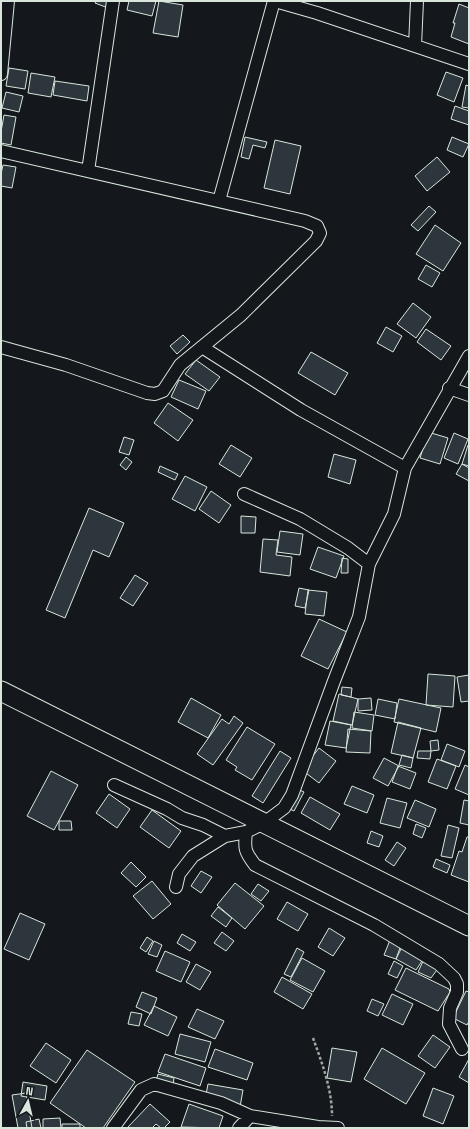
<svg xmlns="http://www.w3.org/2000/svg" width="470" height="1129" font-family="'Space Grotesk',sans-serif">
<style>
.building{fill:#2c363c;stroke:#d8e6dc}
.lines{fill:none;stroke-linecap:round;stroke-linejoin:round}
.minor-casing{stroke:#d8e6dc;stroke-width:14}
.primary-casing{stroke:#d8e6dc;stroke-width:21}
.path{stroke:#9da8a2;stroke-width:2.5;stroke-dasharray:3 2;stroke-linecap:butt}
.minor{stroke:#14181c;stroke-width:12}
.primary{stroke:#14181c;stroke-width:19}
</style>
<rect width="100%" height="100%" fill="#14181c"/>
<path class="building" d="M96,1h14l-2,7 -13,-5z
M129,1h27l-4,15 -25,-6z
M159,1l24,4 -5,32 -25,-4z
M459,4l10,4v36l-18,-7 4,-14h-2z
M9,68l19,3 -3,18 -19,-3z
M446,72l17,6 -9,24 -17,-7z
M31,73l24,4 -4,20 -23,-4z
M55,81l34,5 -2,15 -34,-6z
M466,85l3,1v22l-7,-1z
M6,92l17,4 -4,16 -17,-4z
M455,106l14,5v14l-18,-6z
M4,115l12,2 -5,28 -10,-2v-11z
M245,137l22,5 -2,6 -12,-3 -4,14 -8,-2z
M452,137l17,7 -6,13 -16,-7z
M275,140l26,6 -11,48 -26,-6z
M437,157l13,15 -23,19 -12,-15z
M3,165l13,2 -4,21 -11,-2v-12z
M429,206l7,6 -18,19 -7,-6z
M435,225l26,18 -18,28 -27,-17z
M426,265l14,8 -8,14 -14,-8z
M413,303l18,14 -15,21 -19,-14z
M386,327l16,9 -9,16 -16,-9z
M426,329l25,17 -10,14 -24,-18z
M183,335l7,7 -13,12 -7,-8z
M311,352l37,21 -13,22 -37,-22z
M196,360l24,17 -11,14 -24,-17z
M179,380l27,11 -8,18 -27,-12z
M168,403l25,17 -15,21 -24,-18z
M428,432l20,6 -8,26 -20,-6z
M454,433l14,6 -10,25 -14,-6z
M124,437l10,3 -5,15 -10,-3z
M231,445l21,13 -12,19 -21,-13z
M468,445h1v21l-7,-2z
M334,454l22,6 -6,24 -22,-7z
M126,457l6,5 -6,8 -6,-5z
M462,464l7,4v13l-13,-7z
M160,466l18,8 -3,6 -17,-8z
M185,476l22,11 -12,24 -23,-12z
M211,491l20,14 -12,18 -20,-14z
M89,508l35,15 -15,34 -16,-7 -28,68 -19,-8z
M241,516l15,1 -1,16h-14z
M280,531l23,3 -3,21 -23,-3z
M263,539l15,1 -2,15 16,2 -2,19 -30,-4z
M318,547l26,9 -8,22 -26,-9z
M342,558l6,1v14h-7z
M135,575l13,8 -15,23 -13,-8z
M299,588l10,2 -4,18 -10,-2z
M308,590l19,2 -3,24 -19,-2z
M319,619l28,13 -19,37 -27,-13z
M428,674l27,2 -2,31 -27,-2z
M469,675v26l-8,1 -4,-25z
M342,687l10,1 -1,9 -10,-2z
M339,694l19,5 -6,26 -19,-4z
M191,698l30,17 -13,23 -30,-16z
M371,698l1,12 -14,1v-12z
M378,699l19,4 -2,16 -20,-4z
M399,699l42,9 -5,24 -42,-10z
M354,712l20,3 -2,16 -20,-3z
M234,716l9,7 -30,42 -16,-11 25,-35 7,5z
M330,721l21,4 -5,23 -21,-3z
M398,722l23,6 -8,30 -22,-5z
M247,727l28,17 -23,36 -17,-10 2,-3 -11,-7z
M348,729l23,2 -1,22 -24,-1z
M438,740l1,10 -8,1 -1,-10z
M447,744l18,7 -6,16 -18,-7z
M319,748l17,13 -17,22 -17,-13z
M280,751l11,7 -28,45 -11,-7z
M418,751h13l-1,8 -13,-1z
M402,755l11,3 -2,10 -12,-3z
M384,758l15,8 -11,20 -15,-8z
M437,759l19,7 -9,23 -19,-7z
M465,765l4,2v28l-14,-6z
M398,766l18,7 -6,16 -18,-7z
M51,771l27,14 -24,45 -27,-14z
M352,786l22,9 -7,18 -23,-9z
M293,787l11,5 -10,19 -11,-5z
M109,794l21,15 -13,19 -21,-15z
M310,797l30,17 -10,16 -29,-17z
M387,798l20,5 -7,25 -20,-5z
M415,800l21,9 -7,18 -22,-9z
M464,800l5,1v24l-9,-2z
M152,810l29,21 -12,17 -29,-21z
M59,821h12l1,9h-13z
M416,824l10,4 -4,10 -9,-4z
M448,825l11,3 -7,30 -11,-2z
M371,831l12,5 -4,11 -12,-4z
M467,837h2v45l-18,-7 8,-24 3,1z
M397,842l9,6 -12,18 -9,-6z
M436,859l14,6 -3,8 -14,-6z
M131,862l15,15 -10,10 -15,-14z
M201,871l11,6 -11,16 -10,-7z
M152,881l19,23 -18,15 -20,-23z
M235,883l29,23 -19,23 -28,-24z
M258,884l11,7 -8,10 -10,-7z
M287,902l21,12 -10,17 -21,-12z
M218,907l14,11 -6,9 -15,-11z
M20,913l25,11 -16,36 -25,-11z
M329,928l16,10 -12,18 -15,-9z
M222,932l12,9 -8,10 -12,-8z
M182,934l14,8 -6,9 -13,-8z
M147,937l6,4 -7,11 -6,-4z
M390,940l11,5 -5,14 -12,-4z
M154,941l8,4 -5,12 -9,-3z
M402,947l22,11 -8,12 -20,-11z
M297,948l7,4 -13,25 -7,-3z
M165,951l25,11 -9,20 -25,-11z
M302,958l23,13 -12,21 -23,-12z
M424,959l15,8 -8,11 -13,-6z
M394,961l9,5 -6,12 -9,-4z
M196,964l15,8 -11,18 -14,-8z
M406,968l43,21 1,3 -12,19 -43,-21z
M282,977l30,17 -9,15 -29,-17z
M466,991l3,1v29l-2,4 -14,-7z
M142,992l15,6 -6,16 -15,-7z
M392,994l21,10 -10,21 -21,-10z
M372,999l12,5 -6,12 -11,-5z
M154,1006l23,11 -9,19 -24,-11z
M197,1009l27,12 -9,18 -27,-12z
M131,1012l11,2 -3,12 -11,-2z
M180,1034l31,8 -6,20 -30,-8z
M433,1035l17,12 -15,21 -17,-12z
M46,1043l25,17 -15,23 -26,-17z
M332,1048l25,4 -6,30 -24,-4z
M382,1048l43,25 -19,31 -42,-25z
M215,1049l38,14 -6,17 -39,-13z
M87,1050l48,32 -32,46h-17l-36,-25z
M165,1054l41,14 -6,18 -42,-14z
M469,1059v24l-10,-6z
M158,1074l16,4 -1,7 -17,-4z
M23,1082l24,4 -2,14 -24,-4z
M208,1084l35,6 -3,17 -35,-7z
M433,1088l21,8 -11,28 -20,-8z
M26,1093l6,35h-14l-6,-33z
M150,1104l20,18 -6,6h-3l-5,-4 -4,4h-25z
M189,1104l34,12 -4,12 -38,-1z
M60,1118l1,10h-18v-9z
M39,1119l2,9h-14l-1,-6z
M62,1124h18v4h-18z"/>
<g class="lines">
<defs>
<path id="minor" d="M275,1l42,12 152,51
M415,46l2,-45
M1,74l7,-73
M1,151l304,70 12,5 3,7 -4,8 -75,74 -61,50 -17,26 -8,3 -8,-1 -81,-28 -65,-18
M88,171l25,-170
M219,201l55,-200
M202,347l99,63 104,58
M449,388l20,7
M369,564l25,-50 11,-46 64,-112
M114,785l53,24 15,9 21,7 22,11
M246,832c-2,17 -1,20 9,33l119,60 65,39 15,14 3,6v8l-7,16 -1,16 13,25
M176,887l3,-13 14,-18 32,-20 21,-4 18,-9 20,-15 8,-13 42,-114 25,-64 10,-53 -21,-16 -48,-29 -56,-25
M113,1128l28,-38 13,-6 67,19 29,13 68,11 20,1
M239,1128l11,-12"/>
<path id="primary" d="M1,691l468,235"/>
</defs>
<use href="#minor" class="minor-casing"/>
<use href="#primary" class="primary-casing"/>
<path class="path" d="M313,1038c9,25 19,51 19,78"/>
<use href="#minor" class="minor"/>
<use href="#primary" class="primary"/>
</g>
<rect width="470" height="1129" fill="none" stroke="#d8e6dc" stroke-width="4"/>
<g transform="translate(28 1101) rotate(8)" stroke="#14181c" stroke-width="3" paint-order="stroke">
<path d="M0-3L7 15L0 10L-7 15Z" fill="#d8e6dc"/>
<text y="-6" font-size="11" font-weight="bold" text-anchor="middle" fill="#d8e6dc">N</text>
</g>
</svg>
